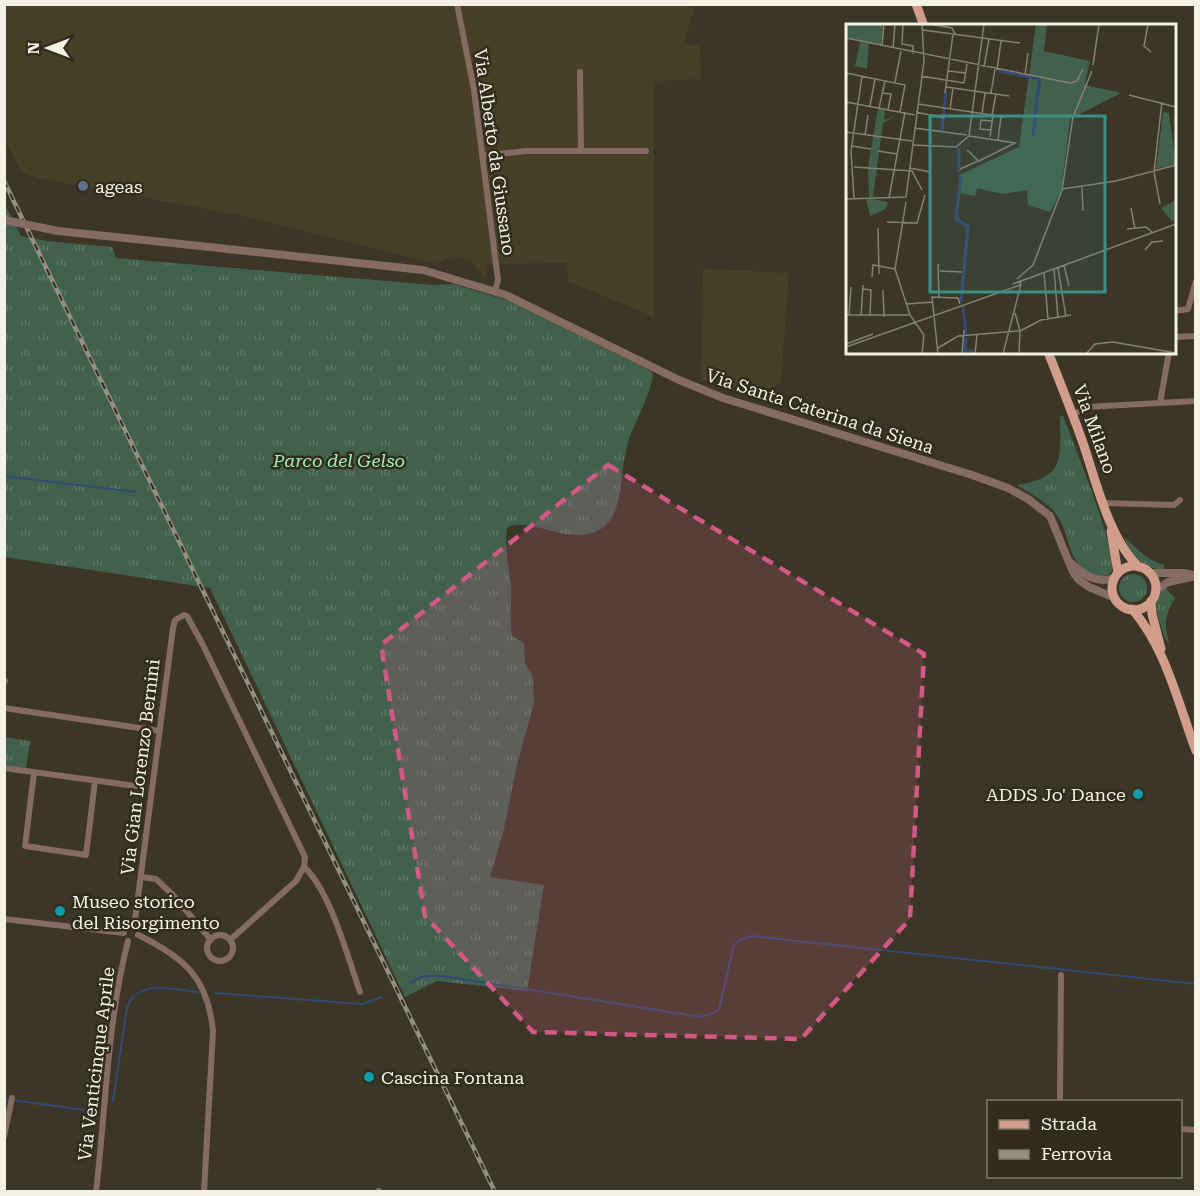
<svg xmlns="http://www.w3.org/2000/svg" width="1200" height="1196" font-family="'Roboto Serif',serif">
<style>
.built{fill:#474027}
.grass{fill:url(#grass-tufts)}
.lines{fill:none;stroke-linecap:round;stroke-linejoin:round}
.stream{stroke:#314a76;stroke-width:2}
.minor{stroke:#856b62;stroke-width:6}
.tertiary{stroke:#856b62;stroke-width:8}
.primary{stroke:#d29e8b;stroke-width:9}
.rail-casing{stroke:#938f81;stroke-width:4.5}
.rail{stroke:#312c1b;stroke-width:2;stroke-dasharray:7;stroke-linecap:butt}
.tertiary-bridge{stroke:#856b62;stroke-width:8}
.marked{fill:#d15985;fill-opacity:0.2;stroke:#d15985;stroke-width:4.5;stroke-dasharray:12 8;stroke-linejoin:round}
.service-dot{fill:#5c6f8a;stroke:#312c1b;stroke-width:2}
.culture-dot{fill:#0f9aa8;stroke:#312c1b;stroke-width:2}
.labels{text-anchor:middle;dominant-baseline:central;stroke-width:5;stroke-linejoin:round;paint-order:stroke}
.street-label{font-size:18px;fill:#f4f1e6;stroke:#312c1b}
.poi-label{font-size:18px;fill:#f4f1e6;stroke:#312c1b;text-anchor:start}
.park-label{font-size:18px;font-style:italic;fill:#9df0ba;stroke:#312c1b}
.inset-river{fill:none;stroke:#314a76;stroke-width:3}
.inset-road{fill:none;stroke:#858172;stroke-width:1.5}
.view{fill:#3d8f86;fill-opacity:0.15;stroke:#3d8f86;stroke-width:3}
.inset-edge{fill:none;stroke:#f4f1e6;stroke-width:3}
</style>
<defs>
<pattern id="grass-tufts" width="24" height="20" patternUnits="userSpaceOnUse" patternTransform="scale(1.5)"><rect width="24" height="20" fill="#42614d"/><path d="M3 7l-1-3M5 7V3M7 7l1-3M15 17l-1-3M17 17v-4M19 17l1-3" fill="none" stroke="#5e7867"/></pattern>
</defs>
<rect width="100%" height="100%" fill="#3b3625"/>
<path class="built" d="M5,5h690l-12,40h17l1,34 -47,2v236l-86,-36 -1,-18 -81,1 1,12h-4l-10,-14 -20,-6 -16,8 -199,-49 -200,-37 -15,-5 -18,-32z
M703,269l86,4 -8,109 -23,17 -57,-20z"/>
<path class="grass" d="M4,203l17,33 26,5 65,6 4,11 317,27 20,-1 56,17 142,70 2,4c-4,23 -16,42 -24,64 -14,41 3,104 -64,95 -15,-2 -45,-15 -58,-6 -3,19 2,40 4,59 1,16 -2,33 1,49l12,7 1,20 8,14 1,26 -16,58 -15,72 -13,44 54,8 -17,106 -90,-10 -32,16 -195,-409 -205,-31z
M1060,416h3c10,26 56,137 48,157 -6,4 -11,4 -18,1 -26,-9 -22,-38 -35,-57 -9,-14 -27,-23 -41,-32 49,-7 43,-27 43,-69z
M1123,536c16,14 20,22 41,29v5c-22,-2 -32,-16 -41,-34z
M1119 588a14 14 0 1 1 28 0a14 14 0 1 1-28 0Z
M1166,587l1,3 8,8c-10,16 -11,28 -6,45 -5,-4 -6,-10 -8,-17 -6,-15 -8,-28 5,-39z
M5,737l25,4 -4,27 -21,-3z"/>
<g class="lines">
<path class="stream" d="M4,476l132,16
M410,983l13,-7h20l258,41 13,-4 5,-4 15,-64 6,-5 11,-4 445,48
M215,993l148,11 18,-7
M4,1099l95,13
M113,1101l14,-93c9,-30 48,-18 71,-16"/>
<path class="minor" d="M457,4l17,86 24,190 -3,11
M580,72l1,79
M482,156l44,-5h120
M1174,311l14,-2 8,-28
M1174,337l22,-1
M1160,403l9,-51
M1073,415l13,-8 110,-6
M1104,503l70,2 6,-5
M4,683l1,-2
M4,708l156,23
M4,768l139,19
M34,773l-9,73 61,9 9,-74
M304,867c26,23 44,91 56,125
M141,877l15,2 17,16 38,45
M4,919l120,14
M134,928l39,-300 2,-8 9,-5 3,1 16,29 102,212 -1,10 -8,14 -66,59
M138,935c46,22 70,43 75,96l-9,161
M207 948a13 13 0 1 1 26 0a13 13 0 1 1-26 0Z
M1060,1102l1,-127
M1180,1129l16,1
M4,1137l8,-39
M96,1192c10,-84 11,-169 32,-251
M379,1192v-1"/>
<path class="tertiary" d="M144,240l279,30 83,25 173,85 44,18 249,77 36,13 20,11 22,17 23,56 6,8 10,7 26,11
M1071,563c13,12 25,21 44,15
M1149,573h35l12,3
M1155,591l13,-9 24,-5"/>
<path class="primary" d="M916,4l8,22
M1048,352c12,30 24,60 35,91 13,38 26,96 56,124
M1111,531l7,42
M1112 588a22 22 0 1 1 44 0a22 22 0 1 1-44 0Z
M1151,601l1,13 9,35
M1132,609c34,39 46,94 64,142"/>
<defs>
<path id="rail" d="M4,181l491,1011"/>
</defs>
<use href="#rail" class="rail-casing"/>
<use href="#rail" class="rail"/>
<path class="tertiary-bridge" d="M4,220l54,11 86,9"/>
</g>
<path class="marked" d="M608,465l316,189 -14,265 -109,120 -268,-7 -108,-116 -44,-271z"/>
<circle class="service-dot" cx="83" cy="186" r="6"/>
<g class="culture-dot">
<circle cx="1138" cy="794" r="6"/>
<circle cx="60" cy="911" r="6"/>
<circle cx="369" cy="1077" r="6"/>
</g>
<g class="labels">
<g class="street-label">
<text transform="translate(495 152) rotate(82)">Via Alberto da Giussano</text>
<text transform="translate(820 411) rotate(18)">Via Santa Caterina da Siena</text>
<text transform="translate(1095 429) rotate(70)">Via Milano</text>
<text transform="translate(140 767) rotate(-83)">Via Gian Lorenzo Bernini</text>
<text transform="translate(96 1064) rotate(-83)">Via Venticinque Aprile</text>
</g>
<g class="poi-label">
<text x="95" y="186">ageas</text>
<text x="1126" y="794" text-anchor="end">ADDS Jo' Dance</text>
<text x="72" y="901">Museo storico<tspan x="72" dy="21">del Risorgimento</tspan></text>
<text x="381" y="1077">Cascina Fontana</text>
</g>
<g class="park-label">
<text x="339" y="460">Parco del Gelso</text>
</g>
</g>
<g transform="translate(846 24)">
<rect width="330" height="330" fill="#3b3625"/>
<path d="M0,0h37l-2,21 -35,-8zM190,0h11l-3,27 46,10 -5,24 36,8 -51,26 -9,72 -11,21 -22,-7 -1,-15 -25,4 -25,-6 -2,8 -15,-3 -1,-18 60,-28zM32,85l7,1 -1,10 12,-4 -13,7 -10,74h-4l-1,-30zM317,88l6,1 7,51 -20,5z" fill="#42614d"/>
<path d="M14,18l9,2 -2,25 -12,-3z" fill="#42614d"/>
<path d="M20,174l22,4 -2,7 -16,7zM330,176v20l-4,1 -11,-13z" fill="#42614d"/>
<path class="inset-river" d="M153,47l41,8 -3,21M96,107l4,-39M187,112l4,-35M113,148v-24M115,152l-5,43 12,7 -7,76M117,282l3,28M120,313l-1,13 9,2"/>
<path class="inset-road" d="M57,0l-1,20 11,2v8M83,0l23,4 3,6M302,0l-4,22 7,6M77,6l97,13M0,14l224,45 7,-2 6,-12M36,22l2,-22M47,25l2,-25M247,41l6,-41M138,43l5,-28M151,46l4,-29M102,47l18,2M0,49l59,12 -5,27M179,51l3,-22M75,52l43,7M49,58l6,-31M118,59l3,-19M100,63l63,9M36,69l9,1 -3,16M99,69l8,-59M145,69l4,-24M283,71l47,12M0,78l69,13M72,80l87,13M24,82l5,-27M33,84l6,-27M104,85l3,-21M70,88l28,6M136,90l3,-21M146,91l4,-21M68,104l53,7M145,106l-11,-1 1,-9 11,1M0,108l66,9M19,111l3,-20M144,113l3,-22M152,116l3,-24M66,121l44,2 13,-11 15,-112M6,122l19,3M121,126l12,11 36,-18 -46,-7M32,127l19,3M8,143l58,4 10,19M64,144l20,4M114,145l18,-8M236,163l1,24M216,165l54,-8 60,-16M8,174l-3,-47 11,-75M43,174l16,-86M0,175l60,-2 18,-136 -2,-37M60,178l-11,67 15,46 14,20 -2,19M314,180l-6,-32 8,-70M285,184l4,21M41,198l30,1 8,-28M32,204l1,46M281,205l19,-2 6,5M299,226l7,-8 11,-1M92,240l1,33M218,241l5,21M212,244l8,49M208,245l4,49M94,247l22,1M198,249l4,46M26,253l1,-12 22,4M171,255l16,-14 29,-75 11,-73 19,-46M167,260l163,-60M17,265l8,1 -1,26M37,266l1,27M61,280l25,-2M169,289l5,18 -1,23M0,291h64M3,291l2,-28M15,292l2,-31M174,307l21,-11 30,-5M0,320l27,-10M0,323l174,-62 1,-5M92,324l20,-12 61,-5M92,330l-6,-57 26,1 2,6M116,330l2,-24M129,330l2,-19M157,330l18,-70M240,330l9,-10 18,-2 63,11"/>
<path class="view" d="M84,92h175v176h-175z"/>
<rect width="330" height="330" class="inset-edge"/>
</g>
<rect width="1200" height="1196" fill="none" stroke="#f4f1e6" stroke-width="12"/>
<rect x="987" y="1100" width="195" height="78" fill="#312c1b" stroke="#7f7b6c" stroke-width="1.5"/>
<rect x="999" y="1120" width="30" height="9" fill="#d29e8b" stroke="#7f7b6c" stroke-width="1.5"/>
<text x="1041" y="1130" font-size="18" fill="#f4f1e6">Strada</text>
<rect x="999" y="1150" width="30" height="9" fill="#938f81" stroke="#7f7b6c" stroke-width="1.5"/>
<text x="1041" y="1160" font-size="18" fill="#f4f1e6">Ferrovia</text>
<g transform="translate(48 48) rotate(270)" stroke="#312c1b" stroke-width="4.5" paint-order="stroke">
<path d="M0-4.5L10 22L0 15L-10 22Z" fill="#f4f1e6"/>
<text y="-9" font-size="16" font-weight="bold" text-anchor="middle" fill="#f4f1e6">N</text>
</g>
</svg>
